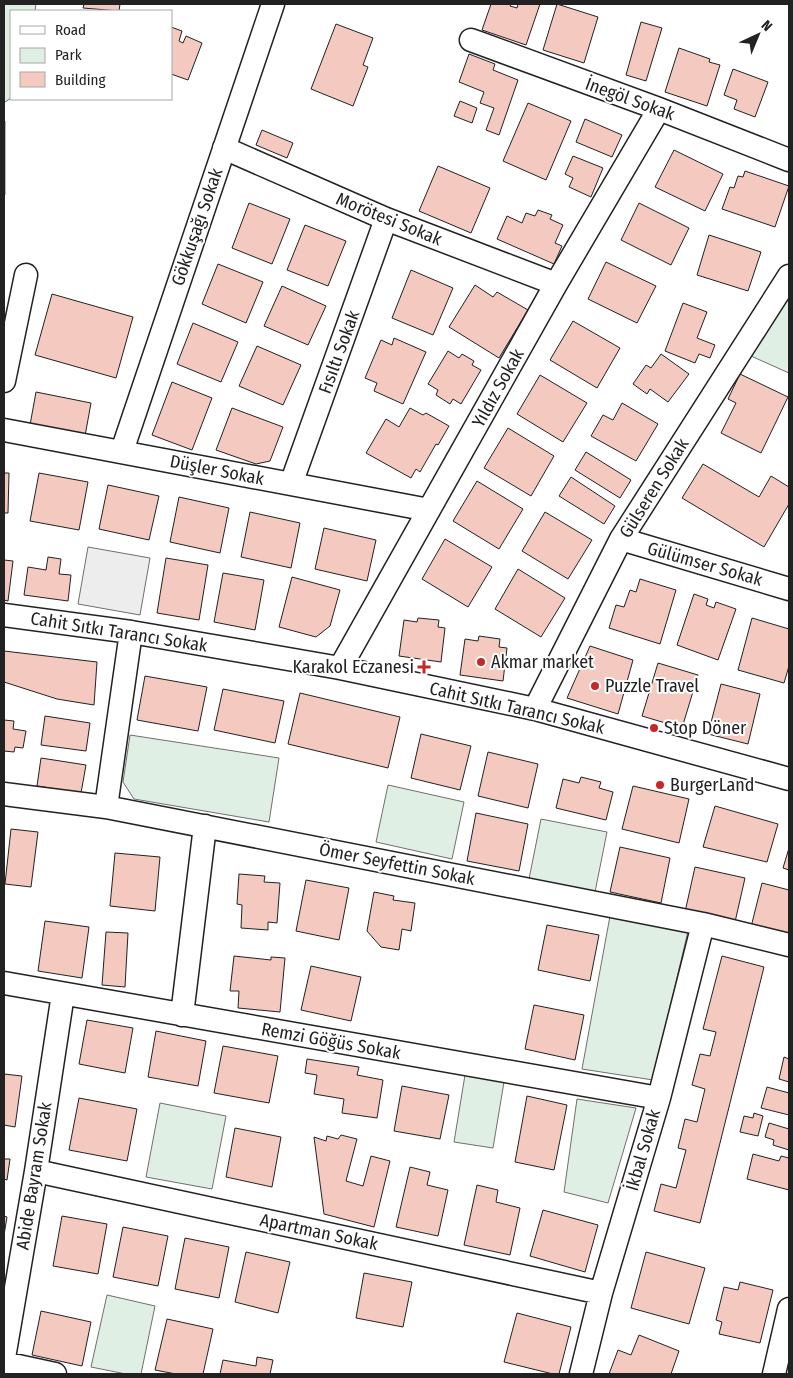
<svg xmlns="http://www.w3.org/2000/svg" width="793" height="1378" font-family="'Fira Sans Condensed',sans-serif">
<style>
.green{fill:#e0efe3;stroke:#6f6f6f}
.parking{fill:#ededed;stroke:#6f6f6f}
.building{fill:#f3c9c0;stroke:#222}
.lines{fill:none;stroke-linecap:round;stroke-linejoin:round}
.minor-casing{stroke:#222;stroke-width:25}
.minor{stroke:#fff;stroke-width:22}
.poi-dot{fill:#c62828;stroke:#fff;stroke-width:2}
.labels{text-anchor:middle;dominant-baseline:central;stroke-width:4;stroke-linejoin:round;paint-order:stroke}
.street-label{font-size:18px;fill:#222;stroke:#fff}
.poi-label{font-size:18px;fill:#222;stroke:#fff;text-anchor:start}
</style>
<rect width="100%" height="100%" fill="#fff"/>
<path class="green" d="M4,4h32l-1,7h-24v87l-6,4 -1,-1z
M4,120l1,1v74l-1,-1z
M789,293v80l-38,-17z
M130,735l149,23 -10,64 -135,-23 -11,-17z
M388,785l76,17 -12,57 -76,-17z
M541,819l66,13 -12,60 -66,-13z
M610,916l78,15 -35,149 -71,-11z
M465,1075l39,7 -11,66 -39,-6z
M577,1099l59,9 -28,95 -44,-11z
M160,1103l66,13 -14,73 -66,-12z
M107,1295l48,11 -14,68h-15l-35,-7z"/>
<path class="parking" d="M88,547l62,11 -10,57 -62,-11z"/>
<path class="building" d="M84,4h36l-1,7 -36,-3z
M491,4h20l-1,2 7,2 1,-4h22l-14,41 -44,-15z
M557,4l41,13 -14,46 -41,-13z
M641,22l21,6 -16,53 -20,-6z
M336,24l37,14 -10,27 5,2 -15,39 -42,-17z
M171,27l11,4 -3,10 4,2 3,-7 16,7 -14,37 -17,-6z
M679,48l31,11 -1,3 11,3 -13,41 -42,-14z
M469,54l26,10 -2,6 25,10 -19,55 -13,-5 8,-22 -14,-5 4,-11 -25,-10z
M733,69l35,13 -13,35 -21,-8 3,-9 -13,-5z
M460,101l17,7 -5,15 -18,-7z
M528,103l43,18 -25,59 -43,-19z
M585,119l37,16 -10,22 -36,-15z
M262,130l31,13 -6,15 -31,-13z
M674,150l49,24 -18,37 -50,-24z
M573,156l30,12 -12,29 -22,-10 4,-9 -8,-4z
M438,166l52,22 -19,45 -52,-22z
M745,171l44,15 -14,41 -53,-18 8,-22 4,1 4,-12 5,1z
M249,203l41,16 -18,45 -40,-16z
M639,203l50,25 -18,37 -50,-25z
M538,210l14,5 -2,4 13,6 -8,18 7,3 -8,18 -57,-25 10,-23 15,7 4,-10 9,3z
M305,225l41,16 -18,45 -41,-16z
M709,235l52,17 -13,39 -51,-16z
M606,262l50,24 -19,37 -49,-24z
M218,264l45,18 -17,41 -44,-19z
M411,270l42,18 -20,47 -41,-17z
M475,285l18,12 4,-5 31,18 -29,48 -50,-31z
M282,286l44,20 -18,39 -44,-19z
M52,294l81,23 -17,61 -81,-23z
M683,303l24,9 -10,26 18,7 -5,13 -11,-4 -4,9 -30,-12z
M573,321l47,27 -23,40 -47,-28z
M193,323l45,19 -17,40 -44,-18z
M394,338l32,14 -23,52 -29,-13 3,-8 -12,-5 16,-38 11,5z
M257,346l44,19 -18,40 -44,-19z
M448,351l11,7 3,-4 12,7 -2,4 9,5 -20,34 -8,-5 -3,5 -14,-9 2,-5 -10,-6z
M661,354l28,20 -21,28 -18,-13 -3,5 -14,-10 13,-19 5,3z
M740,374l48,23 -27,56 -40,-20 15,-30 -8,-4z
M540,375l47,28 -24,39 -46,-28z
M172,382l40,16 -20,52 -40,-15z
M36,392l55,11 -6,33 -55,-11z
M622,403l36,21 -22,37 -45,-25 12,-21 10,5z
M232,408l51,19 -13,34 -14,3 -40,-14z
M410,408l13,7 3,-2 23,13 -11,19 -2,-1 -16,28 -4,-3 -5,9 -45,-25 20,-34 13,8z
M508,428l46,28 -23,40 -47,-28z
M586,452l45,28 -11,18 -45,-28z
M703,464l56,33 12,-21 18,11v17l-25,43 -82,-49z
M4,473h5l-1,40h-4z
M39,473l49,9 -9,48 -49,-9z
M571,477l44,29 -11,18 -45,-28z
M477,481l46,28 -24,40 -46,-28z
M108,485l51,11 -10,44 -50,-11z
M179,497l50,11 -9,45 -50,-11z
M250,512l50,11 -9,45 -50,-11z
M545,512l47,28 -24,39 -46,-28z
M324,528l52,12 -9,41 -52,-12z
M445,539l47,28 -24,40 -46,-28z
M48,557l13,2 -2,15 12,1 -3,26 -44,-6 4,-28 18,3z
M166,558l42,7 -9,55 -42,-7z
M4,560l9,1 -5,40 -4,-1z
M518,569l47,29 -24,39 -46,-28z
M223,573l41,7 -9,50 -41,-8z
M292,577l48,13 -10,36 -14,11 -37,-10z
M640,579l36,11 -16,54 -51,-16 7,-23 8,2 6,-17 6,2z
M694,594l14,5 -2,6 8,3 2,-6 20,7 -18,51 -41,-15z
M418,618l21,2 -1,7 7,1 -4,34 -42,-6 5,-36 13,2z
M752,618l37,11v37l-5,17 -46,-13z
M479,636l21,3 -1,8 8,1 -4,33 -43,-6 5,-36 13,2z
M590,646l43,14 -15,54 -51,-16z
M4,651l93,11 -3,43 -37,-6 -53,-17z
M658,663l40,12 -16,53 -40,-12z
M145,676l62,11 -9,44 -61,-11z
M721,684l39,10 -12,50 -40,-10z
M223,689l61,12 -9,42 -61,-13z
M300,693l100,24 -12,51 -100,-24z
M45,716l45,7 -4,28 -45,-6z
M4,720l10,1 -1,8 13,2 -3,17 -8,-1 -1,5 -10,-1z
M421,734l50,12 -11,44 -49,-12z
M488,752l50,12 -10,44 -50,-12z
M41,758l45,7 -5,28 -44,-7z
M581,777l20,5 -2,6 14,4 -7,28 -50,-12 7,-29 16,4z
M633,786l56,13 -10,44 -57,-14z
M715,806l63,18 -11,38 -64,-15z
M476,813l52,11 -9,47 -52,-10z
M11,829l27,3 -7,55 -26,-3z
M620,847l50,11 -9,45 -51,-11z
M789,848v22l-6,-2z
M115,853l45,4 -5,54 -45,-5z
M695,867l50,11 -10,44 -50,-10z
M239,874l26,2 -1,6 16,1 -3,40 -9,-1v8l-27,-2 1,-23 -5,-1z
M306,880l43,8 -10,52 -43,-9z
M762,883l27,7v47l-38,-10z
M374,892l20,4 -1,4 22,3 -4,28 -9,-2 -3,21 -18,-3 -14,-16z
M45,921l44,6 -7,51 -44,-7z
M547,925l52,10 -9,46 -52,-11z
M106,932l22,1 -3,54 -23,-2z
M234,956l37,4v-3l14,1 -5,54 -42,-4 1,-17h-9z
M722,956l42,11 -64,256 -46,-12 7,-27 15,4 10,-38 -8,-2 7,-29 12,3 8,-33 -13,-4 8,-31 10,2 6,-24 -13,-3z
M311,966l50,11 -10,44 -50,-11z
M534,1005l50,10 -9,45 -50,-11z
M87,1020l46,8 -8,45 -46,-9z
M156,1031l50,10 -8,45 -50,-9z
M223,1046l55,10 -9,47 -55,-10z
M784,1057l5,2v23l-10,-3z
M307,1059l52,8 -2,8 26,5 -6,38 -35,-5 2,-14 -30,-5 3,-19 -12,-2z
M4,1074l18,2 -7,51 -11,-2z
M402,1086l47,9 -9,44 -46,-8z
M767,1087l22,6v22l-28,-7z
M527,1096l40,9 -13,65 -39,-8z
M79,1098l58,11 -10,52 -58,-11z
M754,1113l9,3 -5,20 -18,-4 4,-16 9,2z
M769,1123l20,6v21l-16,-5 1,-5 -9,-3z
M235,1128l46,9 -9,50 -46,-10z
M341,1135l16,4 -11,42 17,5 8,-30 19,5 -16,66 -50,-13 -10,-77 12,4 1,-5 11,3z
M753,1154l26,7 2,-5 8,2v32l-42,-11z
M4,1159h6l-3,21 -3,-1z
M410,1167l20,5 -3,13 21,5 -10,46 -42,-9z
M477,1185l21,5 -2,12 24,6 -10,47 -46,-10z
M543,1210l55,15 -13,47 -55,-16z
M4,1216l3,1 -3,18z
M62,1216l45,8 -9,50 -45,-8z
M123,1227l45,9 -10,50 -45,-9z
M185,1238l44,9 -10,51 -44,-9z
M246,1252l44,10 -12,51 -43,-11z
M646,1252l59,16 -16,56 -58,-16z
M364,1273l48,9 -9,45 -47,-9z
M740,1282l33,8 -13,53 -41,-9 3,-12 -6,-2 8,-33 14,3z
M41,1311l50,11 -9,44 -50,-11z
M517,1313l54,14 -12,47h-6l-49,-12z
M167,1319l46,10 -10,45h-27l-21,-4z
M639,1335l40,16 -8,23h-62l9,-24 13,5z
M257,1357l16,3 -3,14h-50l3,-14 33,6z"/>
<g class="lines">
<defs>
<path id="minor" d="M471,40l188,69 130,51
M224,148l162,71 170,65
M4,381l22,-106
M4,430l425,80
M122,451l151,-447
M291,484l95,-265
M621,539l168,50
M4,615l127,17 209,36 195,41 254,70
M340,668l216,-384 103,-175
M535,709l86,-170 168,-263
M4,794l102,13 597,117 86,21
M106,807l25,-175
M4,983l655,115
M182,1015l23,-189
M36,1171l565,122
M4,1358l32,-187 27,-177
M4,1363l51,11
M581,1374l20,-81 58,-195 44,-174
M774,1374l15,-65"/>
</defs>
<use href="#minor" class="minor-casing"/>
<use href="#minor" class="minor"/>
</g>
<g class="poi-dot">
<circle cx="481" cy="662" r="5"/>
<path d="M421.5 659.5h5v5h5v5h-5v5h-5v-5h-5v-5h5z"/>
<circle cx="595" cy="686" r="5"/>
<circle cx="654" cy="728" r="5"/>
<circle cx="660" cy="785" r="5"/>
</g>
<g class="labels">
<g class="street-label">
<text transform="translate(630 99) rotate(20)">İnegöl Sokak</text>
<text transform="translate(389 219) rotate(22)">Morötesi Sokak</text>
<text transform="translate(197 227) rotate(-71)">Gökkuşağı Sokak</text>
<text transform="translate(339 352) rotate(-70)">Fısıltı Sokak</text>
<text transform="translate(498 388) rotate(-61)">Yıldız Sokak</text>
<text transform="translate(217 470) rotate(11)">Düşler Sokak</text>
<text transform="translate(654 488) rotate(-58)">Gülseren Sokak</text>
<text transform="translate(705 564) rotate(16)">Gülümser Sokak</text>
<text transform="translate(119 632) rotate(9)">Cahit Sıtkı Tarancı Sokak</text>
<text transform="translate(517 708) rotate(13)">Cahit Sıtkı Tarancı Sokak</text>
<text transform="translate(397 864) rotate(11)">Ömer Seyfettin Sokak</text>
<text transform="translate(331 1041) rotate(10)">Remzi Göğüs Sokak</text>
<text transform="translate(643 1150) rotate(-74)">İkbal Sokak</text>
<text transform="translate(34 1176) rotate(-81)">Abide Bayram Sokak</text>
<text transform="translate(319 1232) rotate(12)">Apartman Sokak</text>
</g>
<g class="poi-label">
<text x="491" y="662">Akmar market</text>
<text x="414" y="667" text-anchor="end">Karakol Eczanesi</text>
<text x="605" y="686">Puzzle Travel</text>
<text x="664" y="728">Stop Döner</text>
<text x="670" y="785">BurgerLand</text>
</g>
</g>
<rect width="793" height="1378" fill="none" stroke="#222222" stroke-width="10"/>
<rect x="10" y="10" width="162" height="90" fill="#ffffff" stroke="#a7a7a7"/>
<rect x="20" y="26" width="25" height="8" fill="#ffffff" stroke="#a7a7a7"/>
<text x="55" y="35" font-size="15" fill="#222222">Road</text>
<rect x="20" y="48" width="25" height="15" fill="#e0efe3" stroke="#a7a7a7"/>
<text x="55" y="60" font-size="15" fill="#222222">Park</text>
<rect x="20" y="72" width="25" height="15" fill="#f3c9c0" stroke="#a7a7a7"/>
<text x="55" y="85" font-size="15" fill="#222222">Building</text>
<g transform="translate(758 35) rotate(44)" stroke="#ffffff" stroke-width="4" paint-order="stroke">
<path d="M0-4L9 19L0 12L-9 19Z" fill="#222222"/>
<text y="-8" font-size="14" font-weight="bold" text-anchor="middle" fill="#222222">N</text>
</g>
</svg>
